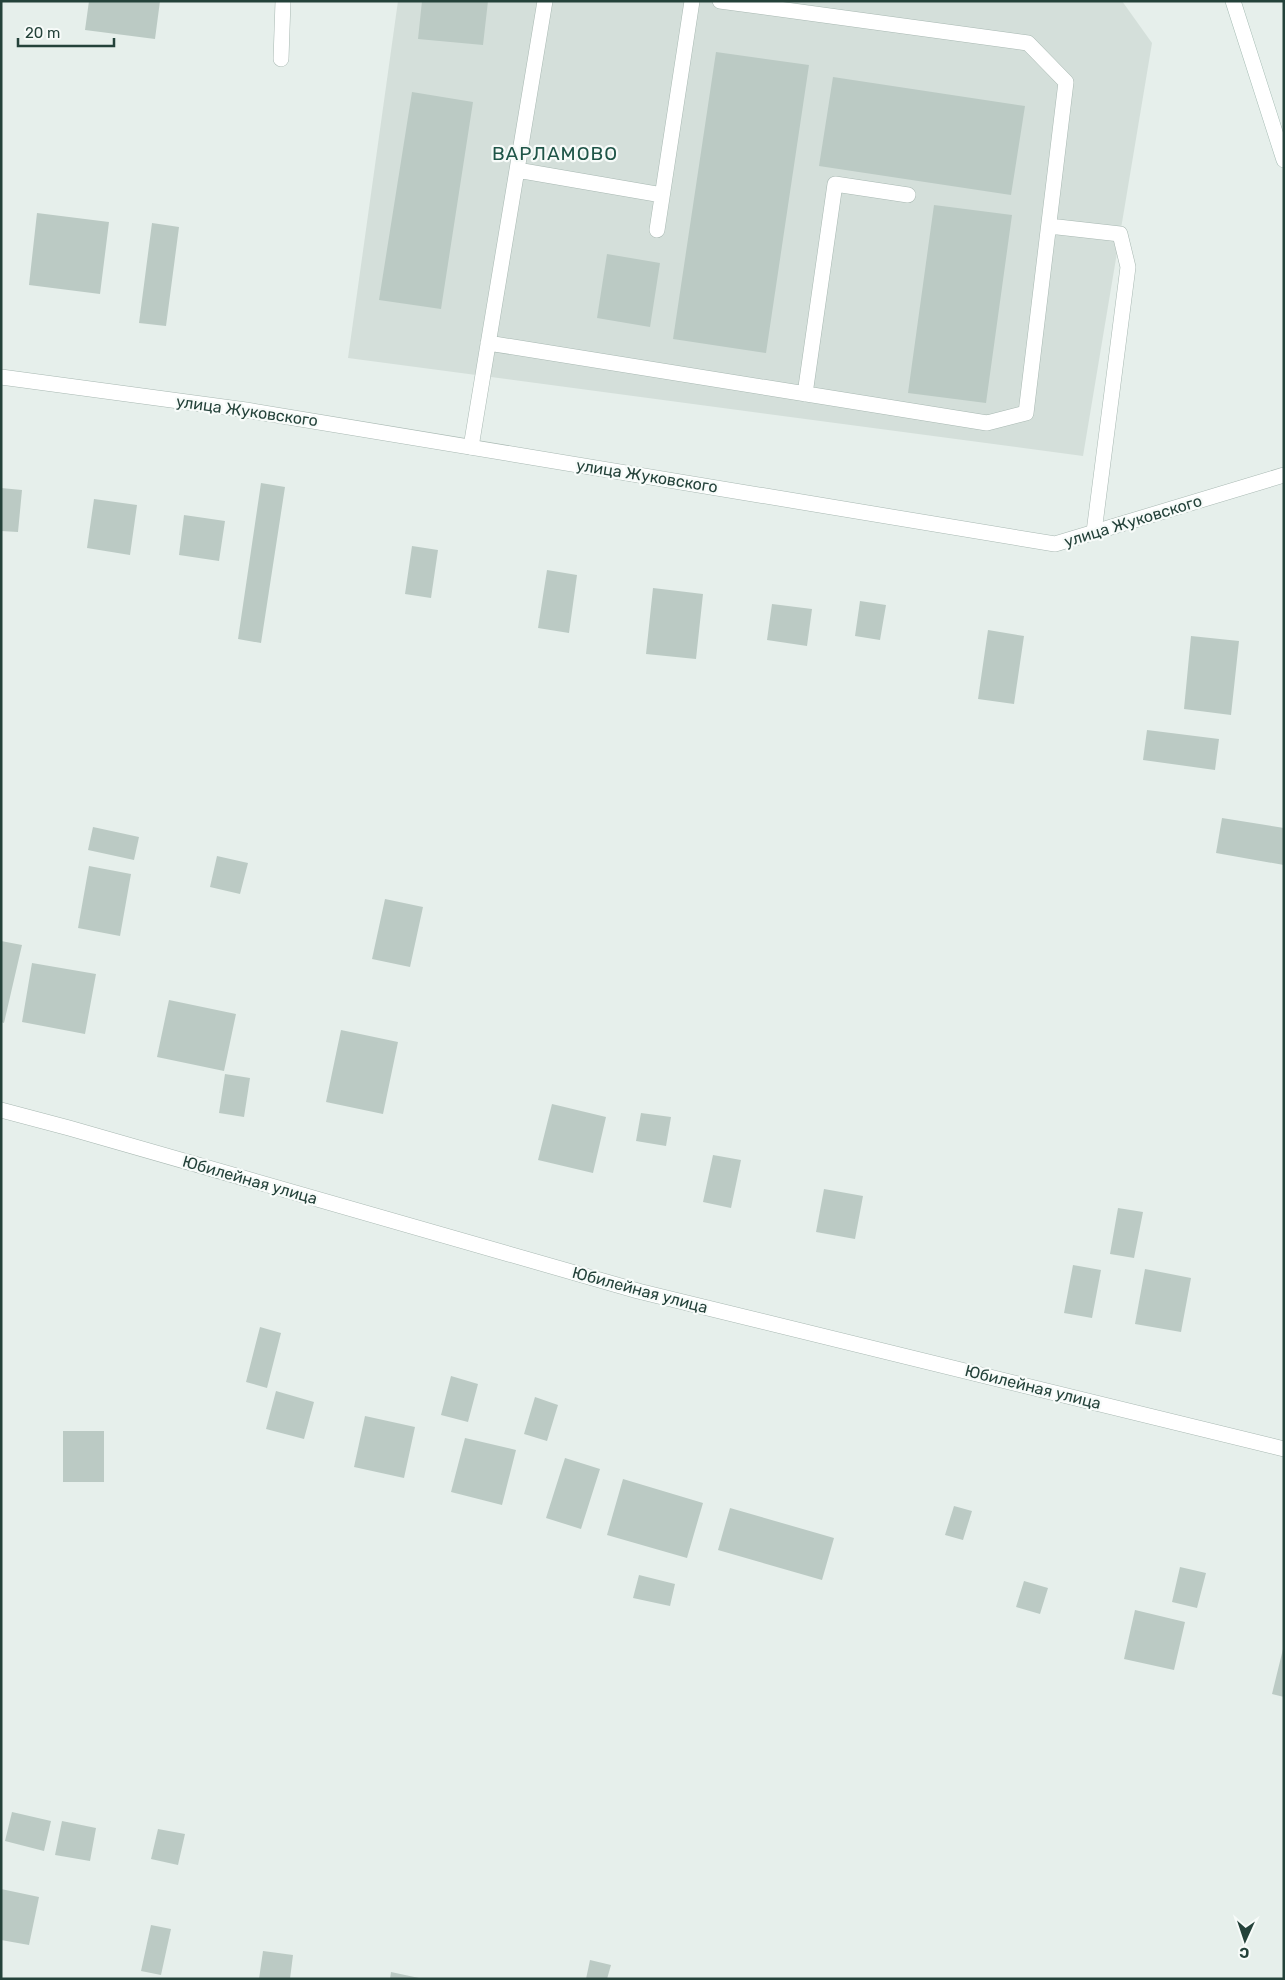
<svg xmlns="http://www.w3.org/2000/svg" width="1285" height="1980" font-family="Rubik,sans-serif">
<style>
.built{fill:#d4dfda}
.building{fill:#bbcac4}
.lines{fill:none;stroke-linecap:round;stroke-linejoin:round}
.service-casing{stroke:#a8b8b2;stroke-width:16}
.minor-casing{stroke:#a8b8b2;stroke-width:16}
.secondary-casing{stroke:#a4bbb3;stroke-width:16}
.service{stroke:#fff;stroke-width:15}
.minor{stroke:#fff;stroke-width:15}
.secondary{stroke:#fff;stroke-width:15}
.labels{text-anchor:middle;dominant-baseline:central;stroke-width:4.5;stroke-linejoin:round;paint-order:stroke}
.street-label{font-size:16px;fill:#24423a;stroke:#f7fbf9}
.quarter-label{font-size:19px;letter-spacing:1px;fill:#1f5548;stroke:#f7fbf9}
</style>
<rect width="100%" height="100%" fill="#e6efeb"/>
<path class="built" d="M398,1h724l30,42 -69,413 -735,-98z"/>
<path class="building" d="M89,1h71l-5,38 -70,-9z
M422,1h66l-5,44 -65,-6z
M716,52l93,13 -43,288 -93,-14z
M833,77l192,29 -14,89 -192,-29z
M412,92l61,10 -32,207 -62,-9z
M934,205l78,10 -26,188 -78,-10z
M37,213l72,9 -9,72 -71,-9z
M152,223l27,4 -13,99 -27,-3z
M607,254l53,9 -10,64 -53,-9z
M261,483l24,4 -24,156 -23,-4z
M1,488l21,2 -4,42 -17,-1z
M94,499l43,6 -7,50 -43,-7z
M184,515l41,6 -6,40 -40,-6z
M412,546l26,4 -7,48 -26,-4z
M547,570l30,5 -8,58 -31,-5z
M653,588l50,6 -7,65 -50,-5z
M860,601l26,4 -6,35 -25,-4z
M772,604l40,5 -5,37 -40,-6z
M988,630l36,6 -10,68 -36,-5z
M1191,636l48,5 -8,74 -47,-6z
M1147,730l72,9 -4,31 -72,-10z
M1222,818l62,10v37l-68,-12z
M93,827l46,10 -5,23 -46,-10z
M217,856l31,7 -8,31 -30,-7z
M89,866l42,8 -11,62 -42,-8z
M385,899l38,8 -13,60 -38,-8z
M1,941l21,4 -18,78 -3,-1z
M32,963l64,11 -11,60 -63,-12z
M169,1000l67,14 -12,57 -67,-14z
M341,1030l57,12 -15,72 -57,-12z
M225,1074l25,4 -6,39 -25,-4z
M552,1104l54,13 -13,56 -55,-13z
M641,1113l30,4 -5,29 -30,-5z
M713,1155l28,5 -10,48 -28,-6z
M824,1189l39,7 -8,43 -39,-7z
M1118,1208l25,4 -9,46 -24,-4z
M1073,1265l28,5 -9,48 -28,-5z
M1145,1269l46,9 -10,54 -46,-8z
M260,1327l21,6 -14,55 -21,-6z
M451,1376l27,8 -10,38 -27,-7z
M276,1391l38,11 -10,37 -38,-10z
M535,1397l23,8 -11,36 -23,-7z
M365,1416l50,11 -11,51 -50,-11z
M63,1431h41v51h-41z
M465,1438l51,12 -14,55 -51,-13z
M565,1458l35,11 -19,60 -35,-11z
M623,1479l80,24 -16,55 -80,-23z
M954,1506l18,5 -9,29 -18,-5z
M730,1508l104,30 -12,42 -104,-30z
M1180,1567l26,6 -9,35 -25,-6z
M639,1575l36,9 -5,22 -37,-8z
M1024,1581l24,7 -8,26 -24,-7z
M1135,1610l50,12 -11,48 -50,-11z
M1283,1649h1v48l-12,-3z
M12,1812l39,9 -7,30 -39,-10z
M62,1821l34,7 -6,33 -35,-6z
M158,1829l27,5 -7,31 -27,-6z
M1,1889l38,8 -10,48 -28,-5z
M151,1925l20,4 -10,46 -20,-4z
M263,1951l30,4 -3,24h-31z
M590,1960l21,5 -4,14h-21z
M391,1972l28,6v1h-29z"/>
<g class="lines">
<defs>
<path id="service" d="M281,59l2,-58
M517,170l145,25
M1049,226l71,8 8,33 -34,265
M657,230l35,-229
M488,343l499,80 39,-10 40,-331 -38,-39 -308,-42
M805,394l30,-210 73,11
M471,447l74,-446"/>
<path id="minor" d="M1,377l245,33 809,134 229,-69
M1,1110l68,18 569,163 646,158"/>
<path id="secondary" d="M1233,1l51,159"/>
</defs>
<use href="#service" class="service-casing"/>
<use href="#minor" class="minor-casing"/>
<use href="#secondary" class="secondary-casing"/>
<use href="#service" class="service"/>
<use href="#minor" class="minor"/>
<use href="#secondary" class="secondary"/>
</g>
<g class="labels">
<g class="street-label">
<text transform="translate(247 411) rotate(8)">улица Жуковского</text>
<text transform="translate(647 476) rotate(9)">улица Жуковского</text>
<text transform="translate(1133 521) rotate(-17)">улица Жуковского</text>
<text transform="translate(250 1180) rotate(16)">Юбилейная улица</text>
<text transform="translate(640 1290) rotate(15)">Юбилейная улица</text>
<text transform="translate(1033 1387) rotate(14)">Юбилейная улица</text>
</g>
<g class="quarter-label">
<text x="555" y="153">ВАРЛАМОВО</text>
</g>
</g>
<rect width="1285" height="1980" fill="none" stroke="#24423a" stroke-width="5"/>
<g transform="translate(1245 1940) rotate(183)" stroke="#f7fbf9" stroke-width="4" paint-order="stroke">
<path d="M0-4L9 19L0 12L-9 19Z" fill="#24423a"/>
<text y="-8" font-size="14" font-weight="bold" text-anchor="middle" fill="#24423a">С</text>
</g>
<path d="M18 38v8h96v-8" fill="none" stroke="#24423a" stroke-width="2.5"/>
<text x="25" y="38" font-size="15" fill="#24423a" stroke="#f7fbf9" stroke-width="4" paint-order="stroke">20 m</text>
</svg>
